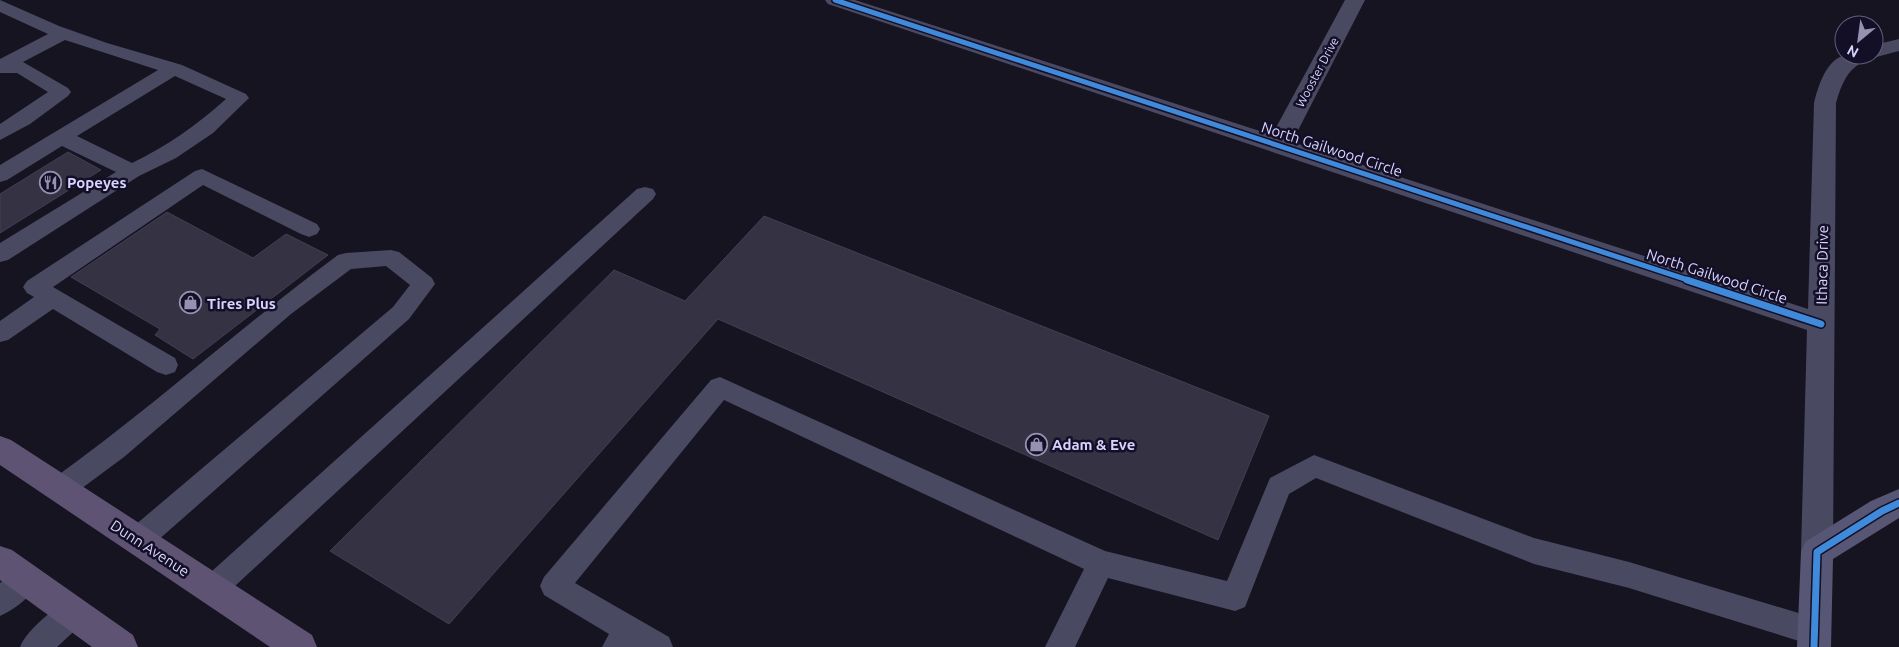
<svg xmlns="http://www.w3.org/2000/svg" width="1899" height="647" font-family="Ubuntu,sans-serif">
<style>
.building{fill:#343243;stroke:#433f54}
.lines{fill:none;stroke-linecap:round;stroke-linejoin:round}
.lane{fill:#4a4962;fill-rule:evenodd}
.street{fill:#4a4962;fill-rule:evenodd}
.secondary{fill:#575674;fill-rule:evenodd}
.primary{fill:#5e5373;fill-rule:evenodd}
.cycleway-far1-casing{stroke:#130f26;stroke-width:8}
.cycleway-casing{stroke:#130f26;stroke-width:10}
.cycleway-far1{stroke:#408adc;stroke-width:5}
.cycleway{stroke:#408adc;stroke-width:7}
.labels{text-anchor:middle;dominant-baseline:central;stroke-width:5;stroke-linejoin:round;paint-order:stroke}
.far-street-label{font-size:12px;fill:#d9d4ff;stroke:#130f26}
.street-label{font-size:15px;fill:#d9d4ff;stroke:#130f26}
.poi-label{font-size:15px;font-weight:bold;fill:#d9d4ff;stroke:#130f26;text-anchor:start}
</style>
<rect width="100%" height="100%" fill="#161421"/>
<path class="building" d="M68,152l33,18 -101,63v-39z
M167,212l86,46 33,-24 42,21 -135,104 -38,-24 5,-6 -89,-52z
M764,216l505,200 -51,124 -500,-221 -269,305 -119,-73 284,-281 71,31z"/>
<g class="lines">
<path class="lane" d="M0,0l59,26 48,17 75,22 64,29 3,4 -36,35 -37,25 -37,18 -131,84 -8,2v-19l116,-71 -54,-26 -55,34 -7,2v-17l158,-95 -93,-30 -42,22 45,26 3,4 -3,4 -38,28 -30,16v-16l48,-32 -31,-19h-17v-14l48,-25 -48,-22zM175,76l51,23c-29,26 -59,47 -94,64l-55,-27z
M202,169l115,55 3,5 -3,5 -8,3 -8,-3 -98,-49 -150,102 122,71 3,7 -3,7 -9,3 -9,-3 -104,-63 -45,31 -8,2v-21l34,-24 -7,-4 -4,-6 4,-6 168,-110z
M645,187l8,2 3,5 -3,5 -431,399 -10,4 -10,-4 -4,-9 4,-9 435,-391z
M391,250l8,2 33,26 3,6 -26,35 -261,230 -10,4 -10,-4 -4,-9 4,-9 265,-224 17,-22 -24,-19 -35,3 -60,45 -167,143 -54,40 -10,4 -10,-4 -3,-8 3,-8c100,-71 189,-153 288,-226l8,-2z
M720,377l385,174 122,30 43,-103 44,-23 220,83 95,24 186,56 10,4 5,10 -5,10 -10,4 -186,-58 -95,-24 -218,-86 -27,16 -44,113 -10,4 -127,-33 -33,69h-30l39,-78 -360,-169 -149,183 94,54 4,10h-71l7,-13 -65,-39 -4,-9 4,-9 167,-197z
M26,566l10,4 4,9c-7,16 -24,30 -40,37v-33l16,-13z
M73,599l10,4 5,10 -5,10 -26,24h-37c7,-17 35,-41 53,-48z"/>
<path class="street" d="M825,0h30l417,135 73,-135h20l-73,142 516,167 6,-206c4,-16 11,-40 28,-47 8,-3 23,-1 32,-1v-10l25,-6v12c-38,10 -51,10 -63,52l-3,449 -4,10 -12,5 -12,-5 -4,-10 6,-222 -979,-326z"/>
<path class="secondary" d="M1899,489v29l-66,41 -2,88h-34l4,-95 4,-10 66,-41z"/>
<path class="primary" d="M0,436l11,4 301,195 5,12h-47l-270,-182z
M0,546l12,4 121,85 5,12h-46l-92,-67z"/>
<defs>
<path id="cycleway-far1" d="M835,0l856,281"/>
<path id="cycleway" d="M1687,280l134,44
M1814,647l3,-95 65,-41 17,-8"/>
</defs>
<use href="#cycleway-far1" class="cycleway-far1-casing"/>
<use href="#cycleway" class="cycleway-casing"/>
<use href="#cycleway-far1" class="cycleway-far1"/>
<use href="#cycleway" class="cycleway"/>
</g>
<defs>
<symbol id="restaurant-ring" viewBox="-11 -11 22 22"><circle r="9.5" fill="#130f26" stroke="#9591b1" stroke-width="1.5"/><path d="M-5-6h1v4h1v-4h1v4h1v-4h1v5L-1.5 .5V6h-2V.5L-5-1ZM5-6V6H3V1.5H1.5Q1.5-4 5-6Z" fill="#9591b1"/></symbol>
<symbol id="shop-ring" viewBox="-11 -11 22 22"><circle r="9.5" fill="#130f26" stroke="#9591b1" stroke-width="1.5"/><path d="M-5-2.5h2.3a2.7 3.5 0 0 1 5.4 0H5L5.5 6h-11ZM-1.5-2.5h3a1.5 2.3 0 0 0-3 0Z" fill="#9591b1"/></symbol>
</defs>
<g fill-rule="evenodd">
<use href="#restaurant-ring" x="38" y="170" width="25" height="25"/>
<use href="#shop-ring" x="178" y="290" width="25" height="25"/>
<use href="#shop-ring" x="1024" y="432" width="25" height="25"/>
</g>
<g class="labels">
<g class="far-street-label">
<text transform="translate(1317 72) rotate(-62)">Wooster Drive</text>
</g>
<g class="street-label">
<text transform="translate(1332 149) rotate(18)">North Gailwood Circle</text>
<text transform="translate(1822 265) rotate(-89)">Ithaca Drive</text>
<text transform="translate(1717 276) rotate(18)">North Gailwood Circle</text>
<text transform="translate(150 548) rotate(33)">Dunn Avenue</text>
</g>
<g class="poi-label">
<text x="67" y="182">Popeyes</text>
<text x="207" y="303">Tires Plus</text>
<text x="1052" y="444">Adam &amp; Eve</text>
</g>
</g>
<g transform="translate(1859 40) rotate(209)"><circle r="24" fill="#130f26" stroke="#625e7d"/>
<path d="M0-4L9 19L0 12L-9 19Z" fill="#9591b1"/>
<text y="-8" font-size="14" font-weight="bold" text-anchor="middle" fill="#d9d4ff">N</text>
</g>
</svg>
